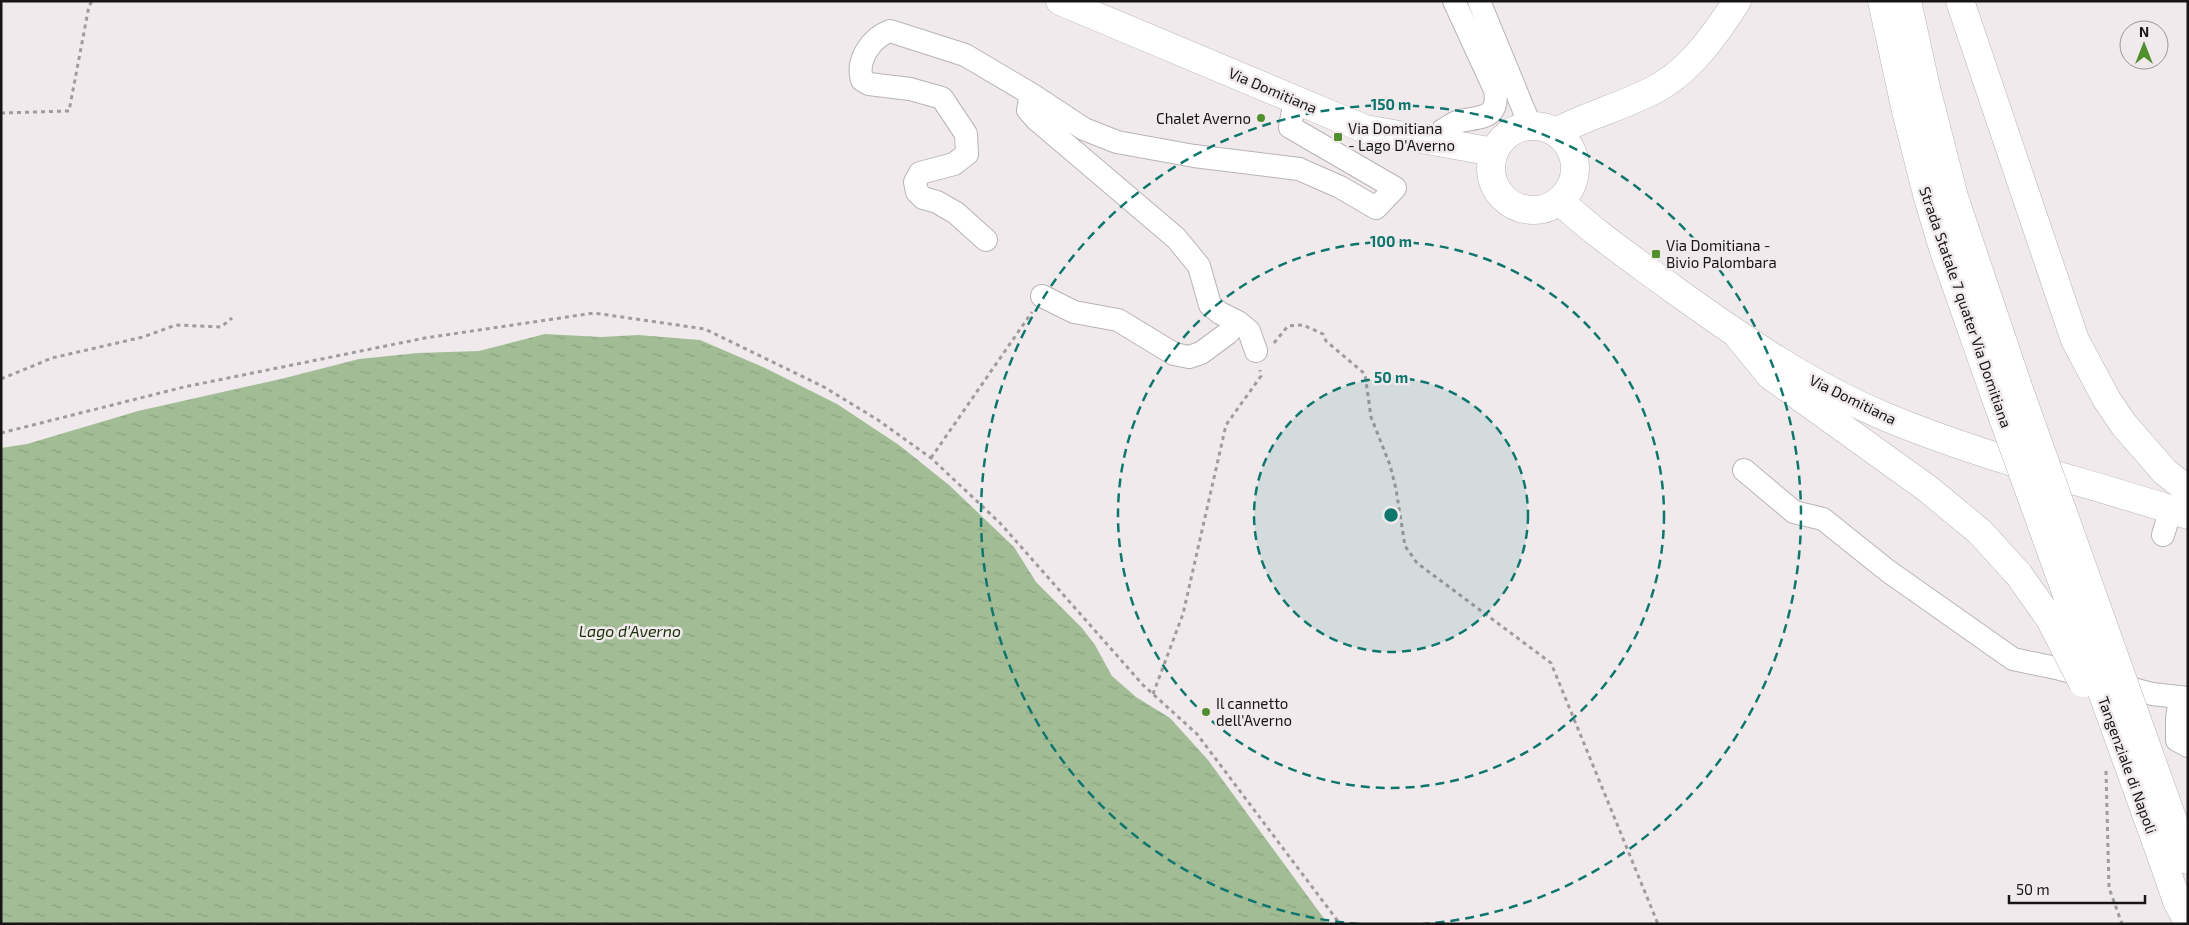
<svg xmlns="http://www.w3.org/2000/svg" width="2189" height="925" font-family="'Exo 2',sans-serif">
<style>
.water{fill:url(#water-ripples)}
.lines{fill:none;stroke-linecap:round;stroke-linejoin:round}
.minor-casing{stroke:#b9b3b6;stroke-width:24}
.major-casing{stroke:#b9b3b6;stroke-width:29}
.highway-casing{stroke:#b9b3b6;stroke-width:29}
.path{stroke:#a09b9d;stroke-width:3;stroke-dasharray:4 4;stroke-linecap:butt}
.minor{stroke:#fff;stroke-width:22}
.major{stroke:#fff;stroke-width:28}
.highway{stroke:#fff;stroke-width:28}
.highway-bridge-casing{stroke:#b9b3b6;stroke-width:29;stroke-linecap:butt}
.highway-bridge{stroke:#fff;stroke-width:28}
.ring{fill:none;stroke:#0f766e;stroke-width:2.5;stroke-dasharray:9 6}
.poi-dot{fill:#518e2e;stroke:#f0eaec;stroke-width:2}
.labels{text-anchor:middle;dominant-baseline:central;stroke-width:5;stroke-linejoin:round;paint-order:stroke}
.street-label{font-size:15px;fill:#181516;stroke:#f0eaec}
.poi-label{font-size:15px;fill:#181516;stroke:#f0eaec;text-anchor:start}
.water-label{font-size:16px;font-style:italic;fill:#173108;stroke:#f0eaec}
.centre{fill:#0f766e;stroke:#f0eaec;stroke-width:2.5}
.ring-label{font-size:15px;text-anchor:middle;font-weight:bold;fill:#0f766e;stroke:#f0eaec;stroke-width:5;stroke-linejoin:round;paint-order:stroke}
</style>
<defs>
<pattern id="water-ripples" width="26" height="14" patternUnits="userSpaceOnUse" patternTransform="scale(1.25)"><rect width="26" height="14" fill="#a2bd96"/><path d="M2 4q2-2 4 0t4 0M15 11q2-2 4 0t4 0" fill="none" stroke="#8ba281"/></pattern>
</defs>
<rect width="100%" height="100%" fill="#f0eaec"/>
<path class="water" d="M545,334l56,3 37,-2 62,5 65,28 72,36 62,41 50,40 65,62 22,35 46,46 13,17 17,31 24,21 34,21 38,42 120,164h-1327v-476l26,-4 111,-33 143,-32 78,-20 59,-6 61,-2z"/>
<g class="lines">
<defs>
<path id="minor" d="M1479,1l51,124
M1031,94l-3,16 8,9 140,119 23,28 11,39 10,8 18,9 11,9 7,20
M1439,142l4,-12c4,-2 9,-6 14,-8 21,-6 43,-1 38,-32l-41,-89
M986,240l-30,-27 -19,-11 -14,-4 -6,-6 -2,-10 5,-9 34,-9 13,-10 -1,-20 -24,-36 -32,-9 -41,-5 -7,-4c-6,-20 9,-42 28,-49l75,24 66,39 53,35 33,13 77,14 105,13 41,18 36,21 19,-20 -105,-61 5,-27
M1042,296l32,16 44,8 56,34 15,3 12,-4 27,-20 10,-11
M1744,470l50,42 29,7 65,52 125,88 43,9 96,26 36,4
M2163,535l8,-26
M2180,698l-3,21v21l11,6"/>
<path id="major" d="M1060,1l305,128 129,23
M1491 168a42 42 0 1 1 84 0a42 42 0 1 1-84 0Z
M1560,201c35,33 74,59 113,88 67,48 136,96 213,128 98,41 201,65 302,98"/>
<path id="highway" d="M1882,1l24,110 22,87 15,50 51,145
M1907,1l19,87 28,109 63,187
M1960,1l115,339 32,60 17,25 41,47 23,18
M1556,132c34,-18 72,-27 105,-46 32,-19 56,-54 76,-85
M1738,336l33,40 157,113 52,43 39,43
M2177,832l11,28
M2156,841l21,60 11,21"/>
</defs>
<use href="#minor" class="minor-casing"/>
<use href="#major" class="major-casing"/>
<use href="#highway" class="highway-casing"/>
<path class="path" d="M1,113l68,-2 20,-105 3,-5
M1274,343l14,-17 15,-1 20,9 3,7 39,33 6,43 19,48 6,24 9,57 12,17 134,100 107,261
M1,379l51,-21 91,-21 33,-12 45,2 11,-9
M1,433l183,-46 241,-49 169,-25 111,16 119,58 54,33 53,38 69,65 143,162 54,49 143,190
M931,458l101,-146
M1153,694l30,-80 43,-189 35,-49 -1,-6
M2106,771l3,117 13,36"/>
<use href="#minor" class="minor"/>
<use href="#major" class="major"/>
<use href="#highway" class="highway"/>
<defs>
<path id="highway-bridge" d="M2017,384l160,448
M1994,393l162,448
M2019,575l31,44 33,64"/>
</defs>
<use href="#highway-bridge" class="highway-bridge-casing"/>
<use href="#highway-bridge" class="highway-bridge"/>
</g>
<circle cx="1391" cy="515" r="137" fill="#0f766e" fill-opacity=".12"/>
<g class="ring">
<circle cx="1391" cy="515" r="137"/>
<circle cx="1391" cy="515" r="273"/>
<path d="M1359 924A410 410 0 1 1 1423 924"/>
</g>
<g class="poi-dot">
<circle cx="1261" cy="118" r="5"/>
<rect x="1333" y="132" width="10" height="10" rx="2.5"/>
<rect x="1651" y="249" width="10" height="10" rx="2.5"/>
<circle cx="1206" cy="712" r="5"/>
</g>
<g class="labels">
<g class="street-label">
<text transform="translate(1273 90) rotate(23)">Via Domitiana</text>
<text transform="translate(1966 307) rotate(71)">Strada Statale 7 quater Via Domitiana</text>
<text transform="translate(1853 399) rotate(26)">Via Domitiana</text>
<text transform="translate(2128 765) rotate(70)">Tangenziale di Napoli</text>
</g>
<g class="poi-label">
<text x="1251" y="118" text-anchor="end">Chalet Averno</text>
<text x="1348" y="128">Via Domitiana<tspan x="1348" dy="17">- Lago D'Averno</tspan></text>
<text x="1666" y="245">Via Domitiana -<tspan x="1666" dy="17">Bivio Palombara</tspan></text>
<text x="1216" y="703">Il cannetto<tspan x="1216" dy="17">dell'Averno</tspan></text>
</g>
<g class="water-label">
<text x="630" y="630">Lago d'Averno</text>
</g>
</g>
<circle cx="1391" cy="515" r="8" class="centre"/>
<g class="ring-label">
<text x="1391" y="110">150 m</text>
<text x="1391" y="247">100 m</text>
<text x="1391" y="383">50 m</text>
</g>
<rect width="2189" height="925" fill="none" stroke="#181516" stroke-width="5"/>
<g transform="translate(2144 45)"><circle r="24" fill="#f0eaec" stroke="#9a9596"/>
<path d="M0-4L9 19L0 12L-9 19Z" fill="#518e2e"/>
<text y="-8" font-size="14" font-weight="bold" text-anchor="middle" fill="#181516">N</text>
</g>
<path d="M2009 895v8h136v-8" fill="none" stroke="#181516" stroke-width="2.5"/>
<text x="2016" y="895" font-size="15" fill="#181516" stroke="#f0eaec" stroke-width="4" paint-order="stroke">50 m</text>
</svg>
